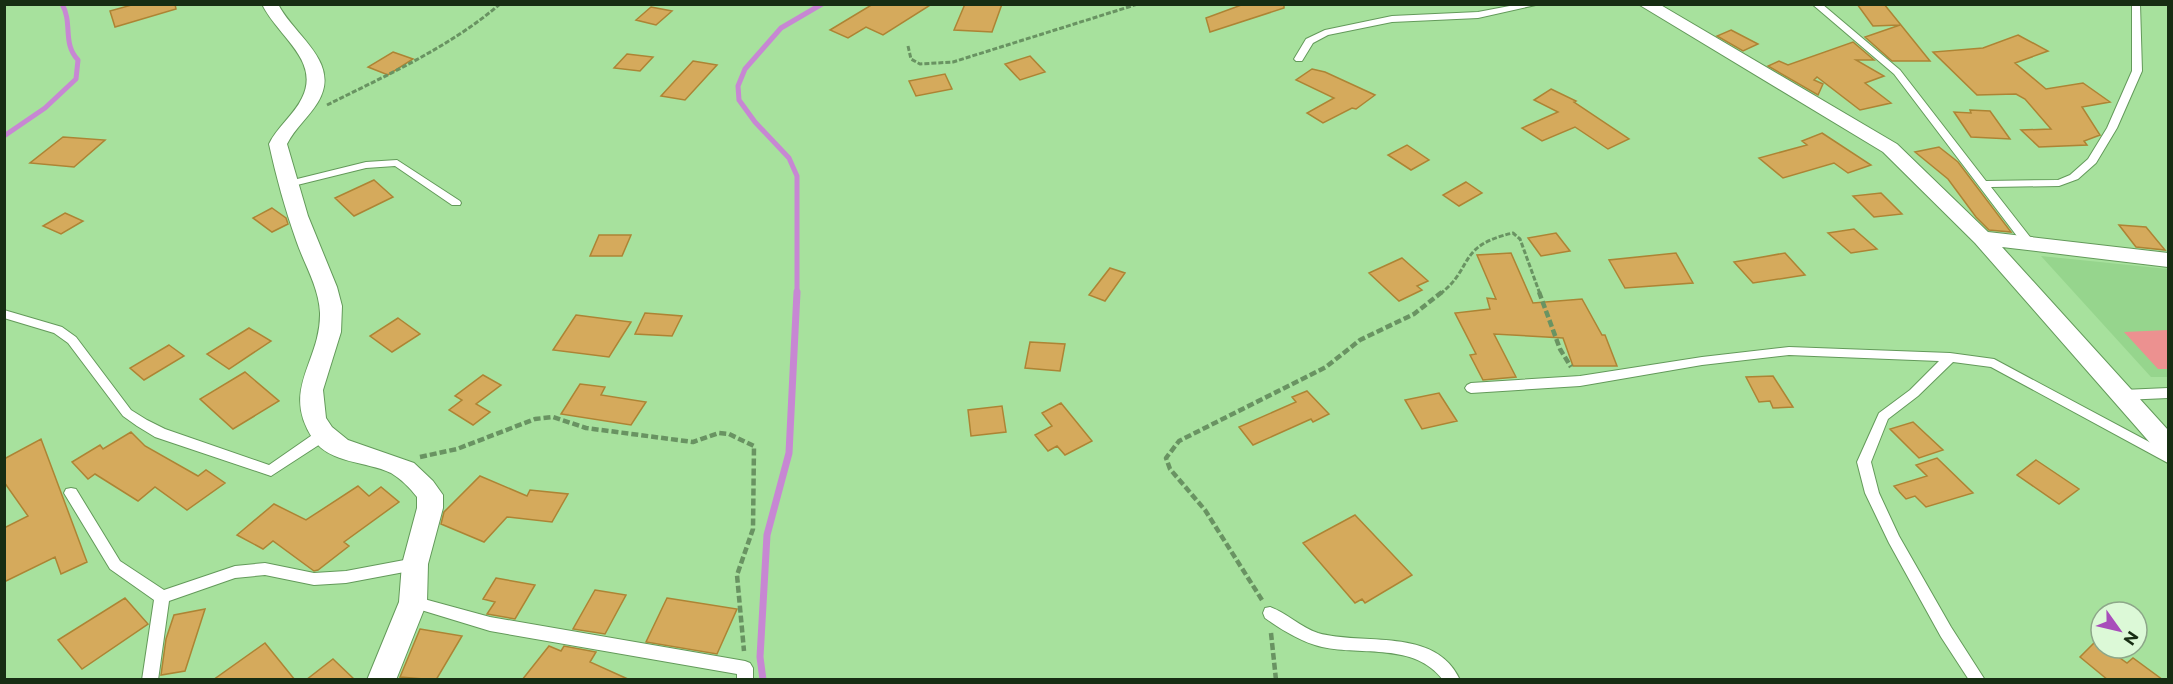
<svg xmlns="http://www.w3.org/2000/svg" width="2173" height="684" font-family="Montserrat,sans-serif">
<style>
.built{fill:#96d58d}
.green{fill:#ec9190}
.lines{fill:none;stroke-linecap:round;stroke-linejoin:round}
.stream-far1{stroke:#c787d3;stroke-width:5}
.stream{stroke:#c787d3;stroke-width:7}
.building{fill:#d5aa5c;stroke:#ad8434;stroke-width:1.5}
.lane-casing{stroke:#639a5a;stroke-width:2}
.street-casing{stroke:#639a5a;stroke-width:2}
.path-far1{stroke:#699362;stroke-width:3;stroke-dasharray:5 2;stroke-linecap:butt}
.path{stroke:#699362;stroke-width:4.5;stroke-dasharray:7 3;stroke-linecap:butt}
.lane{fill:#fff;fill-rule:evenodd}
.street{fill:#fff;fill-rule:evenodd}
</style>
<rect width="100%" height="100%" fill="#a7e19d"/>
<path class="built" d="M2041,256l127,13v108h-17z"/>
<path class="green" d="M2168,330v39h-10l-34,-37z"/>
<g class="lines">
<path class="stream-far1" d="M4,136l41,-28 31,-29 2,-19c-16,-17 -5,-37 -16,-56
M797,294v-118l-8,-18 -34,-36 -16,-22 -1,-14 7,-17 36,-41 41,-24"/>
<path class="stream" d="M763,680l-3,-23 7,-122 22,-82 8,-161"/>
</g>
<path class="building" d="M135,4h40l1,5 -61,18 -5,-16z
M873,4h59l-49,31 -17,-8 -18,11 -18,-8z
M965,4h37l-10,28 -38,-2z
M1244,4h40v4l-74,24 -4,-14z
M1857,4h27l46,57h-38l-27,-24 35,-12 -27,1z
M651,7l21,4 -16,14 -20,-5z
M1731,30l27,14 -15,7 -26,-15z
M2018,35l30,16 -33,12 31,26 37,-6 27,19 -28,5 18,28 -16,6 3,4 -48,2 -18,-17 30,-1 -26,-30 -9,-5 -39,1 -44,-43 50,-4z
M1853,42l21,18h-18l28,16 -19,7 26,20 -31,7 -43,-33 -3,3 9,4 -5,11 -50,-29 11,-5 9,4z
M393,52l20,7 -25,16 -20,-8z
M627,54l26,3 -13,14 -26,-3z
M1030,56l15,16 -25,8 -15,-16z
M693,61l24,4 -32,35 -24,-4z
M1312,69l13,3 50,23 -19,14 -4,-1 -29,15 -16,-10 27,-15 -38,-18z
M945,74l7,15 -36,7 -7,-15z
M1551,89l25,12 -2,1 55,37 -21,10 -33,-22 -33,14 -20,-13 36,-16 -24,-12z
M1970,110l20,1 20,28 -39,-2 -17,-25 17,1z
M1822,133l49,32 -23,8 -14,-10 -51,15 -24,-20 48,-13 -5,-4z
M63,137l42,3 -31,27 -44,-4z
M1407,145l22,15 -18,10 -23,-15z
M1939,147l19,15 53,70 -22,-2 -13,-13 -28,-38 -33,-27z
M374,180l19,17 -39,19 -19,-18z
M1466,182l16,11 -23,13 -16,-11z
M1881,193l21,21 -28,3 -21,-21z
M272,208l14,10 2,6 -16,8 -19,-14z
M65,213l18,8 -22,13 -18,-8z
M2119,225l27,2 19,23 -29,-3z
M1854,229l23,20 -26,4 -23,-20z
M1556,233l14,18 -29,5 -13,-18z
M599,235h32l-9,21h-32z
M1511,253l22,50 49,-4 20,36h3l12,31h-44l-10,-28 -69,-4 22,43 -33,3 -13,-25 6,-1 -21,-41 35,-4 -3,-11 9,1 -19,-44z
M1676,253l17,30 -68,5 -16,-28z
M1785,253l20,22 -52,8 -19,-21z
M1402,258l26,23 -11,5 5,4 -23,11 -30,-28z
M1110,268l15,5 -20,28 -16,-6z
M645,313l37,3 -10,20 -37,-2z
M576,315l55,7 -22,35 -56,-7z
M398,318l22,16 -28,18 -22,-16z
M249,328l22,13 -42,28 -22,-15z
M1030,342l35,2 -5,27 -35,-3z
M169,345l15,11 -40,24 -14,-12z
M245,372l34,29 -46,28 -33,-30z
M483,375l18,10 -25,19 14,8 -17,13 -24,-15 13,-10 -7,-4z
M1773,376l20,31 -20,1 -3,-7 -11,1 -13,-25z
M580,384l25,3 -4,8 45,7 -15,23 -70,-11z
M1307,391l22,23 -16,8 -2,-3 -58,26 -14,-18 57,-25 -4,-5z
M1439,393l18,28 -35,8 -17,-29z
M1061,403l31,38 -27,14 -8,-9 -9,5 -13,-16 17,-9 -10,-13z
M1002,406l4,26 -35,4 -3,-26z
M1913,422l30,28 -24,8 -29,-29z
M131,432l14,14 53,30 8,-6 19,13 -38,27 -32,-23 -17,14 -43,-27 -7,5 -16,-17 28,-17 3,4z
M41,439l46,123 -26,12 -6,-17 -51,25v-54l24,-12 -24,-34v-23z
M1937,458l36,35 -47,14 -11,-11 -9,3 -12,-13 33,-10 -11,-11z
M2036,460l43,29 -20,15 -42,-29z
M480,476l47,20 3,-6 38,4 -16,28 -45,-5 -23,25 -43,-18 3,-12z
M358,486l11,10 12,-9 18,15 -55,40 5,4 -31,24 -4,1 -41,-30 -10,8 -26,-14 37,-31 32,16z
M1355,515l57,60 -47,28 -3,-4 -7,4 -52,-60z
M496,578l39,7 -20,34 -28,-5 8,-12 -12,-3z
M595,590l31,5 -21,39 -32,-5z
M125,598l23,26 -66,45 -24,-29z
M667,598l70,11 -20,45 -71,-12z
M205,609l-20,62 -24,4 5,-36 8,-24z
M420,629l42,7 -26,44 -36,-3z
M2096,641l5,3v4h5l21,15 6,-5 30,22h-55l-28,-23z
M265,643l30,37h-82z
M549,646l12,5 3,-5 32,6 -6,10 40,18h-108z
M333,659l22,21h-49z"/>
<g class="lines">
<defs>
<path id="lane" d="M1520,4h20l-62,14 -86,4 -64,13 -15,8 -11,18h-6l-2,-2 12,-20 19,-9 67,-14 86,-4z
M1812,4h10l78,66 86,111 72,-1 12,-5 18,-16 19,-31 25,-57v-67h8l2,67 -25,57 -21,35 -18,16 -19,7 -68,1 43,55 2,3 -6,4 -4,-1 -132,-174z
M397,160l63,41 1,2 -1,2h-8l-57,-39 -29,2 -77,19 -5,-3 1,-2 81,-20z
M4,310l58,17 14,10 55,73 16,10 18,9 104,36 49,-34h10l1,4 -1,4 -57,37 -116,-39 -18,-11 -14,-10 -55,-73 -14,-10 -50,-15z
M1789,347l161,6 44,6 174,93v11l-177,-96 -38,-5 -35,34 -30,23 -17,43 8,31 20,43 52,91 34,53h-16l-28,-43 -52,-94 -24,-50 -8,-31 22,-49 31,-23 29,-29 -150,-6 -87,10 -122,21 -109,7 -4,-2 -2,-3 2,-3 4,-2 109,-7 122,-19z
M2168,388v10l-45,2 -4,-2 -2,-3 2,-3 4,-2z
M71,488l5,1 44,72 44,29 71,-24 30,-3 49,10 32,-2 69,-13 5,2 2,4 -2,4 -5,2 -69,13 -32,2 -49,-10 -30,3 -66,23 -11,79h-16l12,-80 -44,-31 -46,-76 2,-4z
M413,596l77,21 255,44 5,2 3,5v12h-16v-6l-247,-43 -82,-25 -2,-4 2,-4z
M1270,607c17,6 30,20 48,26 44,13 118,-7 142,47h-17c-29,-38 -80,-24 -121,-33 -21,-5 -40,-17 -57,-29l-2,-5 2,-5z"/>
<path id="street" d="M262,4h16c16,32 64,58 40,98 -9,15 -23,26 -31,42l21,72 29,71 5,19 -1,26 -18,58 3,28 6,9 16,13 66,23 19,18 10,14v13l-15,56 -1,38 -31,78h-29l32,-78 3,-38 15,-56v-11c-7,-9 -16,-18 -26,-24 -25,-12 -61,-9 -78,-34 -33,-50 8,-77 7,-126 -1,-26 -16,-49 -24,-73 -11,-31 -20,-64 -27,-96 8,-17 25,-29 33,-46 19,-38 -25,-62 -40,-94z
M1638,4h21l238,140 91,88 180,21v14l-166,-20 166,183v25l-9,-2 -184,-210 -92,-91z"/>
</defs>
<use href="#lane" class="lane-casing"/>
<use href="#street" class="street-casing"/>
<path class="path-far1" d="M908,46l3,13 9,5 33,-2 185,-58
M327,105c58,-29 123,-58 173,-101
M1440,294c35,-27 16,-48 73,-61l7,6 20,55"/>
<path class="path" d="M1539,292l21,57 11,18
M420,457l37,-8 78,-30 18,-2 33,11 107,14 26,-9 10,1 25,12 -1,83 -16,46 7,76
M1262,600l-57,-90 -35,-41 -4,-11 13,-17 147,-74 34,-27 54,-26 28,-22
M1271,633l5,47"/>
<use href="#lane" class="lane"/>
<use href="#street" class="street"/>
</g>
<rect width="2173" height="684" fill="none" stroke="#172d13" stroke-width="12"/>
<g transform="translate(2119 630) rotate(124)"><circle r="28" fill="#dcf9d7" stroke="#8da789" stroke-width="1.5"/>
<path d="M0-4.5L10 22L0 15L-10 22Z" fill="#a84eba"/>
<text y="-9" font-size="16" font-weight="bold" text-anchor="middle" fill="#172d13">N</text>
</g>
</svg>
